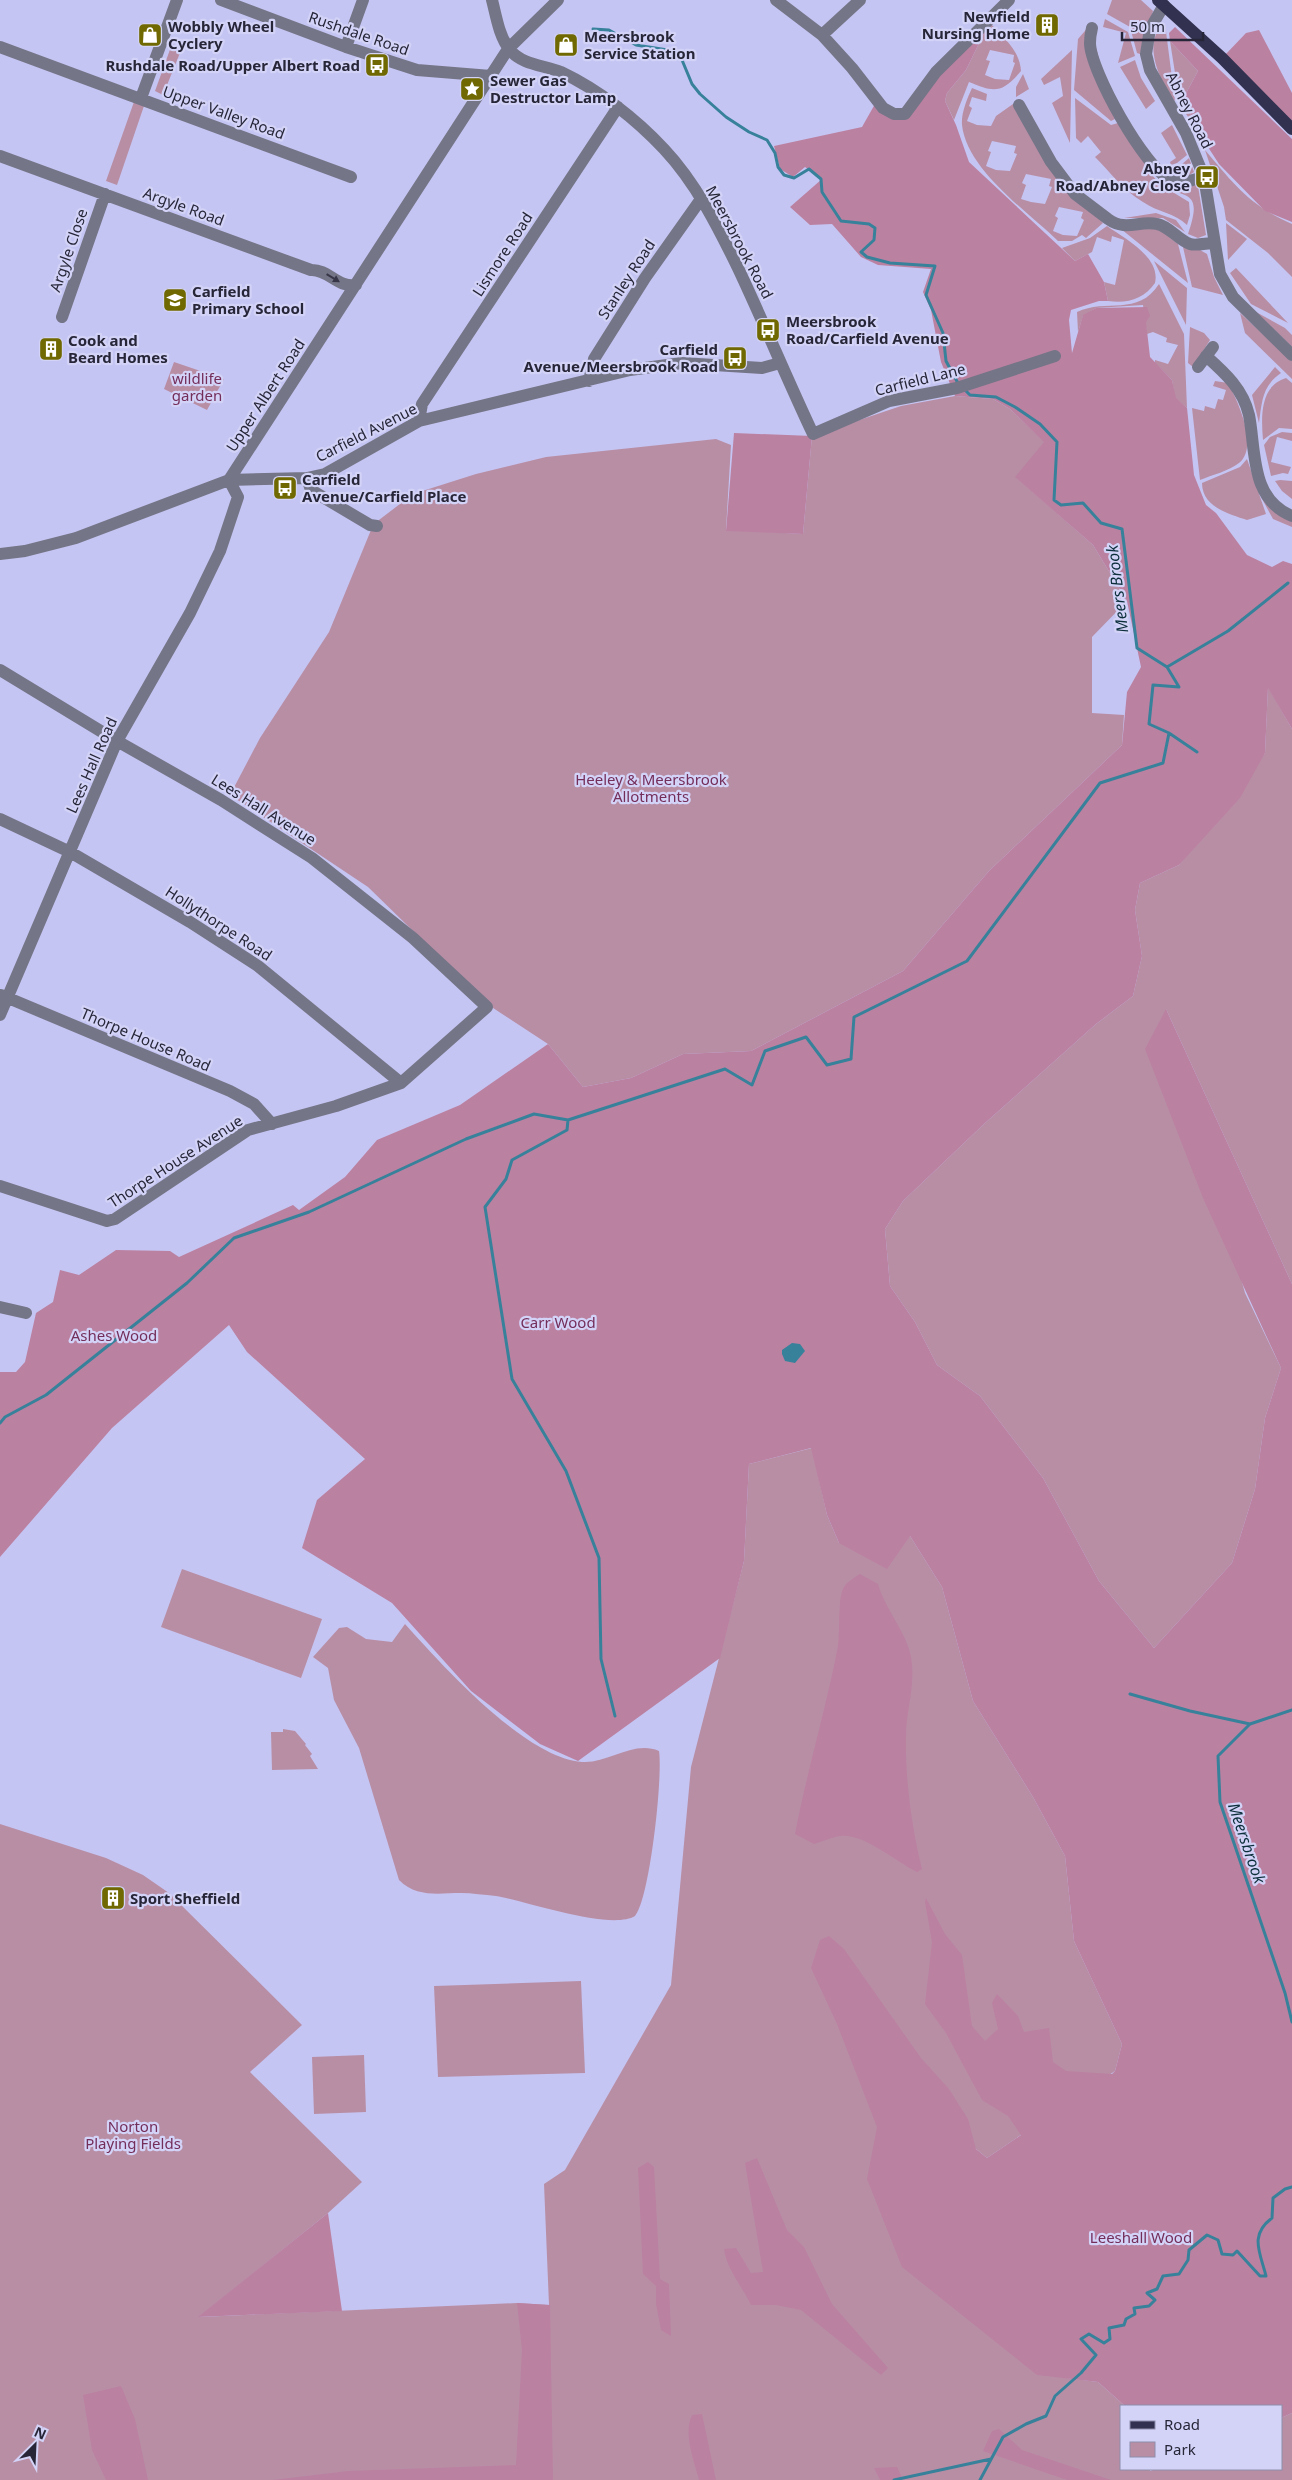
<svg xmlns="http://www.w3.org/2000/svg" width="1292" height="2480" font-family="'Noto Sans',sans-serif">
<style>
.green{fill:#b88ea5;fill-rule:evenodd}
.forest{fill:#bb81a1}
.water{fill:#37819b}
.lines{fill:none;stroke-linecap:round;stroke-linejoin:round}
.stream{stroke:#37819b;stroke-width:3}
.minor{stroke:#757588;stroke-width:12}
.major{stroke:#323150;stroke-width:12}
.oneway{fill:#373648}
.labels{text-anchor:middle;dominant-baseline:central;stroke-width:4.5;stroke-linejoin:round;paint-order:stroke}
.poi-label{font-size:15px;font-weight:bold;fill:#272638;stroke:#d3d3f8;text-anchor:start}
.street-label{font-size:15px;fill:#272638;stroke:#d3d3f8}
.park-label{font-size:15px;fill:#742e5a;stroke:#d3d3f8}
.water-label{font-size:16px;font-style:italic;fill:#0c2f3b;stroke:#d3d3f8}
</style>
<rect width="100%" height="100%" fill="#c5c5f3"/>
<path class="green" d="M1112,0h29l12,11 -13,43 -3,-1 -7,-26 -23,-13z
M1105,19l23,13 7,24 -17,7 8,-30 -23,-6z
M991,24c13,14 29,27 30,47 -19,22 -26,22 -52,11l-15,38 -9,-19 2,-8 19,-23 20,-41zM990,50l24,5 -1,7 2,1 -6,17 -14,-1 -10,-4 5,-14 -4,-1z
M1165,24l10,77c-14,-16 -35,-61 -10,-77z
M1090,25l25,94 -4,2 -37,-31 4,-51z
M1170,41l28,30 -14,26 13,33 -17,-25z
M172,44l10,4 -19,47 -8,-4z
M1072,50l-2,93 -18,-40 11,-7 -3,-19 -16,8 -3,-6z
M1135,60l6,18 14,23 -9,8 -26,-42z
M1023,74l6,15 -13,8v-10z
M972,88l15,6 -1,7 -14,-4 -3,9 3,2 -5,13 10,4 14,1 5,-10 17,-12 9,17 81,102 -17,15 -4,-3 -10,6h-14c-31,-30 -91,-71 -96,-116 -1,-12 5,-26 10,-37zM992,141l24,5 -2,7 3,1 -7,17 -14,-1 -10,-4 5,-14 -3,-1zM1026,174l25,5 -2,7 3,1 -7,17 -14,-2 -10,-3 5,-14 -4,-2zM1059,207l24,5 -2,6 3,2 -7,16 -14,-1 -10,-4 5,-13 -3,-2z
M1075,98l36,27 7,-2 35,48 -2,3 10,11 28,17 1,13 -3,10c-12,-12 -30,-13 -44,-23 -19,-11 -33,-30 -48,-45l6,-5 -13,-16 -7,7 -5,-5z
M135,99l10,4 -28,82 -11,-4z
M1172,125l15,30 -10,8 -6,2 -1,-3 6,-4 -15,-25z
M1205,150c28,33 45,56 87,74v53l-24,-24 -42,-33 -2,-13z
M1189,158l5,14c-9,7 -20,3 -29,-2l16,-5z
M1158,178l40,8 8,49 -8,3 -10,-4c18,-52 -10,-30 -30,-56z
M1156,213l20,7 9,12 -22,-14h-39z
M1226,223l21,16 -19,21z
M1107,226c17,12 54,31 48,57 -11,16 -28,21 -47,18l-4,-19 11,3 9,-45 -12,-4 -1,6 -14,-5 -5,15 -17,9 -13,-13 28,-10z
M1155,226l23,18 10,39 -67,-54z
M1183,247l17,3 7,4 7,23 9,18 -31,-8z
M1154,261l33,27 -1,37z
M1236,268l52,55 -37,-19 -21,-31z
M1159,284l25,50 3,74 -12,-10 -3,-18 -17,-17v-3l13,4 10,-19 -12,-3 1,-4 -14,-6 -6,2 -4,-29 -47,3 -13,8 -5,16 -1,-20c29,-14 61,5 82,-28z
M1256,312l29,16 7,7v12z
M1240,313l52,48v18l-47,-46z
M1190,327l14,6 6,7 -17,27 -5,-4z
M174,362l50,17 -17,31 -43,-21z
M1275,367l6,6c-19,13 -19,29 -22,50l-7,-28z
M1286,378l6,5v46l-13,-1 -16,12c-2,-24 -3,-54 23,-62z
M1215,381l13,2c10,18 31,64 11,80 -10,8 -27,12 -39,17l-8,-72 12,3 1,-5 10,3 3,-10 5,1 3,-10 -13,-4z
M955,396l38,3 17,10 35,33 -29,35 77,68 34,56 -35,36v76l32,2 -2,30 -133,126 -86,100 -152,80 -68,3 -52,24 -48,9 -35,-43 -58,-38 -122,-119 -138,-92 30,-57 69,-106 42,-102 4,-7 38,-29 63,-20 70,-17 170,-18 15,6 -5,85 77,4 9,-98 89,-30z
M1282,432l10,1v8l-15,-4 -6,25 20,5 -3,7 -5,-1 -12,3 -7,-31 6,-8z
M1247,459l19,55 -19,6c-18,-6 -45,-13 -45,-37l38,-16z
M1280,480l12,1v18l-10,-8 -7,-10z
M1261,497l31,25v5l-19,-8z
M1268,687l24,42v555l-126,-275 79,284 36,75 -16,50 -10,71 -23,74 -78,85 -55,-67 -56,-103 -63,-82 -43,-31 -22,-43 -25,-36 -5,-57 18,-28 81,-77 112,-100 37,-28 9,-40 -7,-46 5,-27 39,-18 86,-112z
M812,1448l15,67 12,28 71,-7 32,51 31,114 60,96 32,59 9,85 48,103 -7,27 -128,87 -52,-43 102,259 61,8 27,24h-4v63h29v2l6,-2h125v-51l11,-5v67h-1292v-656l106,34 37,17 26,18 133,132 -52,47 112,110 -34,31 -129,104 318,-14 32,2 -5,-121 21,-14 106,-185 20,-218 53,-206 5,-97z
M182,1569l140,50 -21,59 -140,-51z
M405,1624c37,41 120,134 177,138 26,2 51,-22 77,-11 4,24 -9,148 -24,165 -24,15 -110,-15 -139,-20 -12,-1 -24,-3 -35,-3 -22,0 -44,5 -62,-13l-40,-132 -25,-48 -6,-32 -15,-11 26,-29 8,-1 19,12 26,3z
M283,1729l12,2 11,13 -1,1 7,9 -2,2 8,13 -46,1 -1,-38h12z
M581,1981l4,92 -147,4 -4,-91z
M364,2055l2,57 -52,2 -2,-57z"/>
<path class="forest" d="M1175,27l117,112v83l-27,-11 -46,-47 -22,-34 -13,-33 14,-26 -28,-30 -1,-8z
M986,29l-20,41 -19,23 -2,8 11,24 13,37 106,99 13,-7 16,28 4,19h-9l-28,9 -2,10 3,33 11,-38 13,-7 51,-1 3,9 -4,6 4,35 22,23 4,18 11,10 7,67 12,30 10,8 31,42 25,12 11,-6 9,3v165l-24,-41 -3,65 -25,45 -61,67 -39,18 -5,27 7,46 -9,40 -37,28 -112,100 -81,77 -18,28 5,57 25,36 22,43 43,31 63,82 56,103 55,67 78,-85 23,-74 10,-71 16,-50 -78,-170 -58,-149 21,-40 126,275v1129l-11,5v-12h-156l-27,-24 -61,-7 -135,-108 -35,-88 10,-52 -40,-103 -26,-56 9,-28 9,-4 15,13 77,109 28,31 19,30 8,30 11,9 34,-23 -13,-19 -26,-16 -36,-67 -21,-29 7,-62 -7,-40 1,-4 19,36 17,21 10,71 13,15 13,-12 -6,-26 5,-9 21,22 6,16 25,-4 4,34 13,9 46,3 3,-3 7,-27 -48,-103 -9,-85 -32,-59 -60,-96 -31,-114 -32,-51 -23,33 -48,-26 -12,-28 -16,-67 -62,16 -5,97 -24,97 -142,103 -38,-17 -69,-53 -79,-88 -90,-55 15,-48 48,-41 -118,-107 -18,-27 -117,103 -112,129v-185h16l9,-10 11,-49 17,-11 7,-32 19,5 37,-25 54,1 9,6 114,-52 6,5 46,-33 32,-37 83,-35 88,-61 35,43 48,-9 52,-24 68,-3 152,-80 86,-100 133,-126 5,-53 14,-25 -14,-66 -34,-56 -78,-68 29,-35 -34,-33 -17,-10 -38,-3 -14,-34 -10,-52 -8,-18 8,-23 -53,-4 -17,-8 -29,-33 -22,1 -20,-18 32,-28 -17,-12 -12,10 -13,-8 -6,-23 88,-19 13,-23 32,12 21,-33z
M1259,30l33,63v30l-67,-68 21,-22z
M734,433l78,3 -9,98 -77,-3z
M860,1574l18,10c7,25 29,49 33,73 5,29 -5,52 -5,80 -1,42 6,92 16,132l-5,3c-21,-10 -53,-39 -77,-36 -8,1 -18,6 -26,8l-19,-10c12,-63 31,-125 43,-188 2,-13 0,-48 5,-57 3,-7 11,-11 17,-15z
M757,2158l30,72 17,17 28,57 56,64 -7,7 -80,-65 -25,-5h-25c-9,-19 -24,-35 -27,-56l12,-1 15,25 12,-1 -18,-109z
M648,2162l6,5 6,112 9,5 2,52 -10,-6 -5,-26v-18l-13,-12 -5,-106z
M328,2213l14,98 -144,6z
M517,2303l33,2 3,175h-280l75,-9 168,-6 6,-115z
M121,2386l14,33 13,61h-42l-14,-30 -9,-55z
M702,2414l14,66h-17c-5,-19 -16,-46 -7,-65z
M999,2429l23,21 89,30h-44l-84,-29 9,-20z
M897,2467l6,13h-23l-6,-12z"/>
<path class="water" d="M792,1343l8,1 5,7 -10,12 -10,-2 -3,-7v-4z"/>
<g class="lines">
<path class="stream" d="M593,29l16,1 27,15 38,6 8,9 10,24 8,10 26,23 23,15 18,8 8,13 3,14 6,8 10,3 15,-9 12,10 1,13 19,29 28,3 6,4 -1,12 -13,12 6,5 23,6 45,3 -9,29 17,38 3,28 13,24
M964,389l6,6 26,2 19,10 25,17 17,18 -3,58 7,5 22,-2 18,20 21,6 15,119 30,19 12,20 -26,-2 -4,39 20,9 28,19
M1167,667l61,-36 60,-48
M568,1120l-1,10 -55,30 -6,19 -21,28 27,172 54,92 33,87 2,101 14,57
M0,1423l5,-6 41,-22 141,-112 47,-45 75,-26 157,-73 68,-25 34,6 157,-51 27,16 13,-34 41,-14 21,28 24,-6 3,-42 113,-56 133,-178 63,-20 6,-30
M1130,1694l60,17 60,13
M1292,1710l-42,14 -32,32 2,46 65,191 7,29
M894,2480l97,-21
M980,2480l23,-43 23,-13 20,-8 9,-20 26,-23 15,-18 -15,-16 8,-5 15,9 6,-4 -1,-11 15,-3 2,-6 9,-5 -1,-6 15,-2 6,-6 -8,-7 10,-4 6,-13 16,-2 9,-14 1,-10 18,-15 11,5 4,14 11,1 4,-4 23,25h6c-6,-24 -17,-41 6,-58l1,-20 12,-9 7,-2"/>
<path class="minor" d="M221,0l125,47 71,23 74,6
M492,0c4,15 7,37 18,50 12,15 34,15 51,22 38,18 75,47 103,77 32,34 54,78 74,119 26,55 49,111 75,166l76,-33 68,-13 98,-32
M776,0l46,35 30,33 31,40 11,6h11l31,-42 73,-72
M1164,5l-14,24 -4,25 4,16 36,63 18,44 16,97 13,23 59,58
M1092,28c-1,4 -2,10 -2,15 0,27 55,126 80,136 11,5 23,1 34,-2
M822,35l38,-35
M0,47l351,130
M346,47l17,-47
M141,98l36,-98
M1019,105l32,57 24,32 33,25c18,13 31,1 49,5 12,2 21,16 33,20 6,2 17,-1 23,-1
M0,156l311,114c17,-1 27,18 45,15
M62,317l43,-123
M1206,356c19,17 37,33 43,59 7,36 1,84 43,101
M1198,367l15,-20
M589,381l5,-22 51,-81 56,-79
M419,421l3,-17 196,-297
M307,478l3,9 6,6 54,32 7,1
M229,480l78,-2 18,-4 94,-53 211,-51 52,-7 80,5 18,-5
M0,554l25,-3 51,-13 153,-58 279,-431 50,-49
M0,670l117,71 104,59 91,58 101,80 74,69 -86,76 -65,23 -88,24 -133,89 -8,2 -107,-35
M0,819l70,33 120,70 68,44 143,117
M1,995l229,96 24,13 18,20
M0,1015l117,-274 73,-128 30,-62 18,-54 -9,-17
M0,1307l26,6"/>
<path class="major" d="M1158,0l64,58 70,71"/>
</g>
<defs><path id="oneway-solid" d="M-6-.8H1V-3.2L6.5 0L1 3.2V.8H-6Z" transform="scale(1.25)"/></defs>
<use class="oneway" href="#oneway-solid" transform="translate(333 278) rotate(31)"/>
<defs>
<symbol id="building-square" viewBox="-11 -11 22 22"><rect x="-9" y="-9" width="18" height="18" rx="4" fill="#706901" stroke="#d3d3f8"/><path d="M-4-6H4V6H1V3H-1V6H-4ZM-2.5-4.3h1.7v1.8h-1.7ZM.8-4.3h1.7v1.8H.8ZM-2.5-1h1.7V.8h-1.7ZM.8-1h1.7V.8H.8Z" fill="#fff"/></symbol>
<symbol id="shop-square" viewBox="-11 -11 22 22"><rect x="-9" y="-9" width="18" height="18" rx="4" fill="#706901" stroke="#d3d3f8"/><path d="M-5-2.5h2.3a2.7 3.5 0 0 1 5.4 0H5L5.5 6h-11ZM-1.5-2.5h3a1.5 2.3 0 0 0-3 0Z" fill="#fff"/></symbol>
<symbol id="bus-square" viewBox="-11 -11 22 22"><rect x="-9" y="-9" width="18" height="18" rx="4" fill="#706901" stroke="#d3d3f8"/><path d="M-5-6H5V4H4V6H2V4H-2V6H-4V4H-5ZM-3.5-4V0h7V-4ZM-3.5 1.2v1.5H-2V1.2ZM2 1.2v1.5H3.5V1.2Z" fill="#fff"/></symbol>
<symbol id="sight-square" viewBox="-11 -11 22 22"><rect x="-9" y="-9" width="18" height="18" rx="4" fill="#706901" stroke="#d3d3f8"/><path d="M0-6L1.8-2.2L6-1.7L2.9 1.2L3.7 5.4L0 3.3L-3.7 5.4L-2.9 1.2L-6-1.7L-1.8-2.2Z" fill="#fff"/></symbol>
<symbol id="school-square" viewBox="-11 -11 22 22"><rect x="-9" y="-9" width="18" height="18" rx="4" fill="#706901" stroke="#d3d3f8"/><path d="M0-5L7-2L0 1L-7-2ZM-4 1L0 2.5L4 1V4Q0 6-4 4Z" fill="#fff"/></symbol>
</defs>
<g fill-rule="evenodd">
<use href="#building-square" x="1033" y="11" width="28" height="28"/>
<use href="#shop-square" x="136" y="21" width="28" height="28"/>
<use href="#shop-square" x="552" y="31" width="28" height="28"/>
<use href="#bus-square" x="363" y="51" width="28" height="28"/>
<use href="#sight-square" x="458" y="75" width="28" height="28"/>
<use href="#bus-square" x="1193" y="163" width="28" height="28"/>
<use href="#school-square" x="161" y="286" width="28" height="28"/>
<use href="#bus-square" x="754" y="316" width="28" height="28"/>
<use href="#building-square" x="37" y="335" width="28" height="28"/>
<use href="#bus-square" x="721" y="344" width="28" height="28"/>
<use href="#bus-square" x="271" y="474" width="28" height="28"/>
<use href="#building-square" x="99" y="1884" width="28" height="28"/>
</g>
<g class="labels">
<g class="poi-label">
<text x="1030" y="16" text-anchor="end">Newfield<tspan x="1030" dy="17">Nursing Home</tspan></text>
<text x="168" y="26">Wobbly Wheel<tspan x="168" dy="17">Cyclery</tspan></text>
<text x="584" y="36">Meersbrook<tspan x="584" dy="17">Service Station</tspan></text>
<text x="360" y="65" text-anchor="end">Rushdale Road/Upper Albert Road</text>
<text x="490" y="80">Sewer Gas<tspan x="490" dy="17">Destructor Lamp</tspan></text>
<text x="1190" y="168" text-anchor="end">Abney<tspan x="1190" dy="17">Road/Abney Close</tspan></text>
<text x="192" y="291">Carfield<tspan x="192" dy="17">Primary School</tspan></text>
<text x="786" y="321">Meersbrook<tspan x="786" dy="17">Road/Carfield Avenue</tspan></text>
<text x="68" y="340">Cook and<tspan x="68" dy="17">Beard Homes</tspan></text>
<text x="718" y="349" text-anchor="end">Carfield<tspan x="718" dy="17">Avenue/Meersbrook Road</tspan></text>
<text x="302" y="479">Carfield<tspan x="302" dy="17">Avenue/Carfield Place</tspan></text>
<text x="130" y="1898">Sport Sheffield</text>
</g>
<g class="street-label">
<text transform="translate(359 33) rotate(19)">Rushdale Road</text>
<text transform="translate(1190 110) rotate(63)">Abney Road</text>
<text transform="translate(224 112) rotate(20)">Upper Valley Road</text>
<text transform="translate(184 206) rotate(20)">Argyle Road</text>
<text transform="translate(740 242) rotate(62)">Meersbrook Road</text>
<text transform="translate(68 250) rotate(-71)">Argyle Close</text>
<text transform="translate(502 254) rotate(-57)">Lismore Road</text>
<text transform="translate(626 279) rotate(-57)">Stanley Road</text>
<text transform="translate(920 379) rotate(-14)">Carfield Lane</text>
<text transform="translate(265 395) rotate(-57)">Upper Albert Road</text>
<text transform="translate(366 432) rotate(-27)">Carfield Avenue</text>
<text transform="translate(91 765) rotate(-66)">Lees Hall Road</text>
<text transform="translate(264 809) rotate(32)">Lees Hall Avenue</text>
<text transform="translate(219 923) rotate(33)">Hollythorpe Road</text>
<text transform="translate(146 1039) rotate(23)">Thorpe House Road</text>
<text transform="translate(175 1161) rotate(-33)">Thorpe House Avenue</text>
</g>
<g class="park-label">
<text x="197" y="378">wildlife<tspan x="197" dy="17">garden</tspan></text>
<text x="651" y="779">Heeley &amp; Meersbrook<tspan x="651" dy="17">Allotments</tspan></text>
<text x="558" y="1322">Carr Wood</text>
<text x="114" y="1335">Ashes Wood</text>
<text x="133" y="2126">Norton<tspan x="133" dy="17">Playing Fields</tspan></text>
<text x="1141" y="2237">Leeshall Wood</text>
</g>
<g class="water-label">
<text transform="translate(1117 589) rotate(-97)">Meers Brook</text>
<text transform="translate(1247 1843) rotate(71)">Meersbrook</text>
</g>
</g>
<rect x="1120" y="2405" width="162" height="65" fill="#d3d3f8" stroke="#8e8eab"/>
<rect x="1130" y="2421" width="25" height="8" fill="#323150" stroke="#8e8eab"/>
<text x="1164" y="2430" font-size="15" fill="#272638">Road</text>
<rect x="1130" y="2442" width="25" height="15" fill="#b88ea5" stroke="#8e8eab"/>
<text x="1164" y="2455" font-size="15" fill="#272638">Park</text>
<g transform="translate(35 2445) rotate(24)" stroke="#d3d3f8" stroke-width="4" paint-order="stroke">
<path d="M0-4L9 19L0 12L-9 19Z" fill="#272638"/>
<text y="-8" font-size="14" font-weight="bold" text-anchor="middle" fill="#272638">N</text>
</g>
<path d="M1122 32v8h81v-8" fill="none" stroke="#272638" stroke-width="2.5"/>
<text x="1130" y="32" font-size="15" fill="#272638" stroke="#d3d3f8" stroke-width="4" paint-order="stroke">50 m</text>
</svg>
